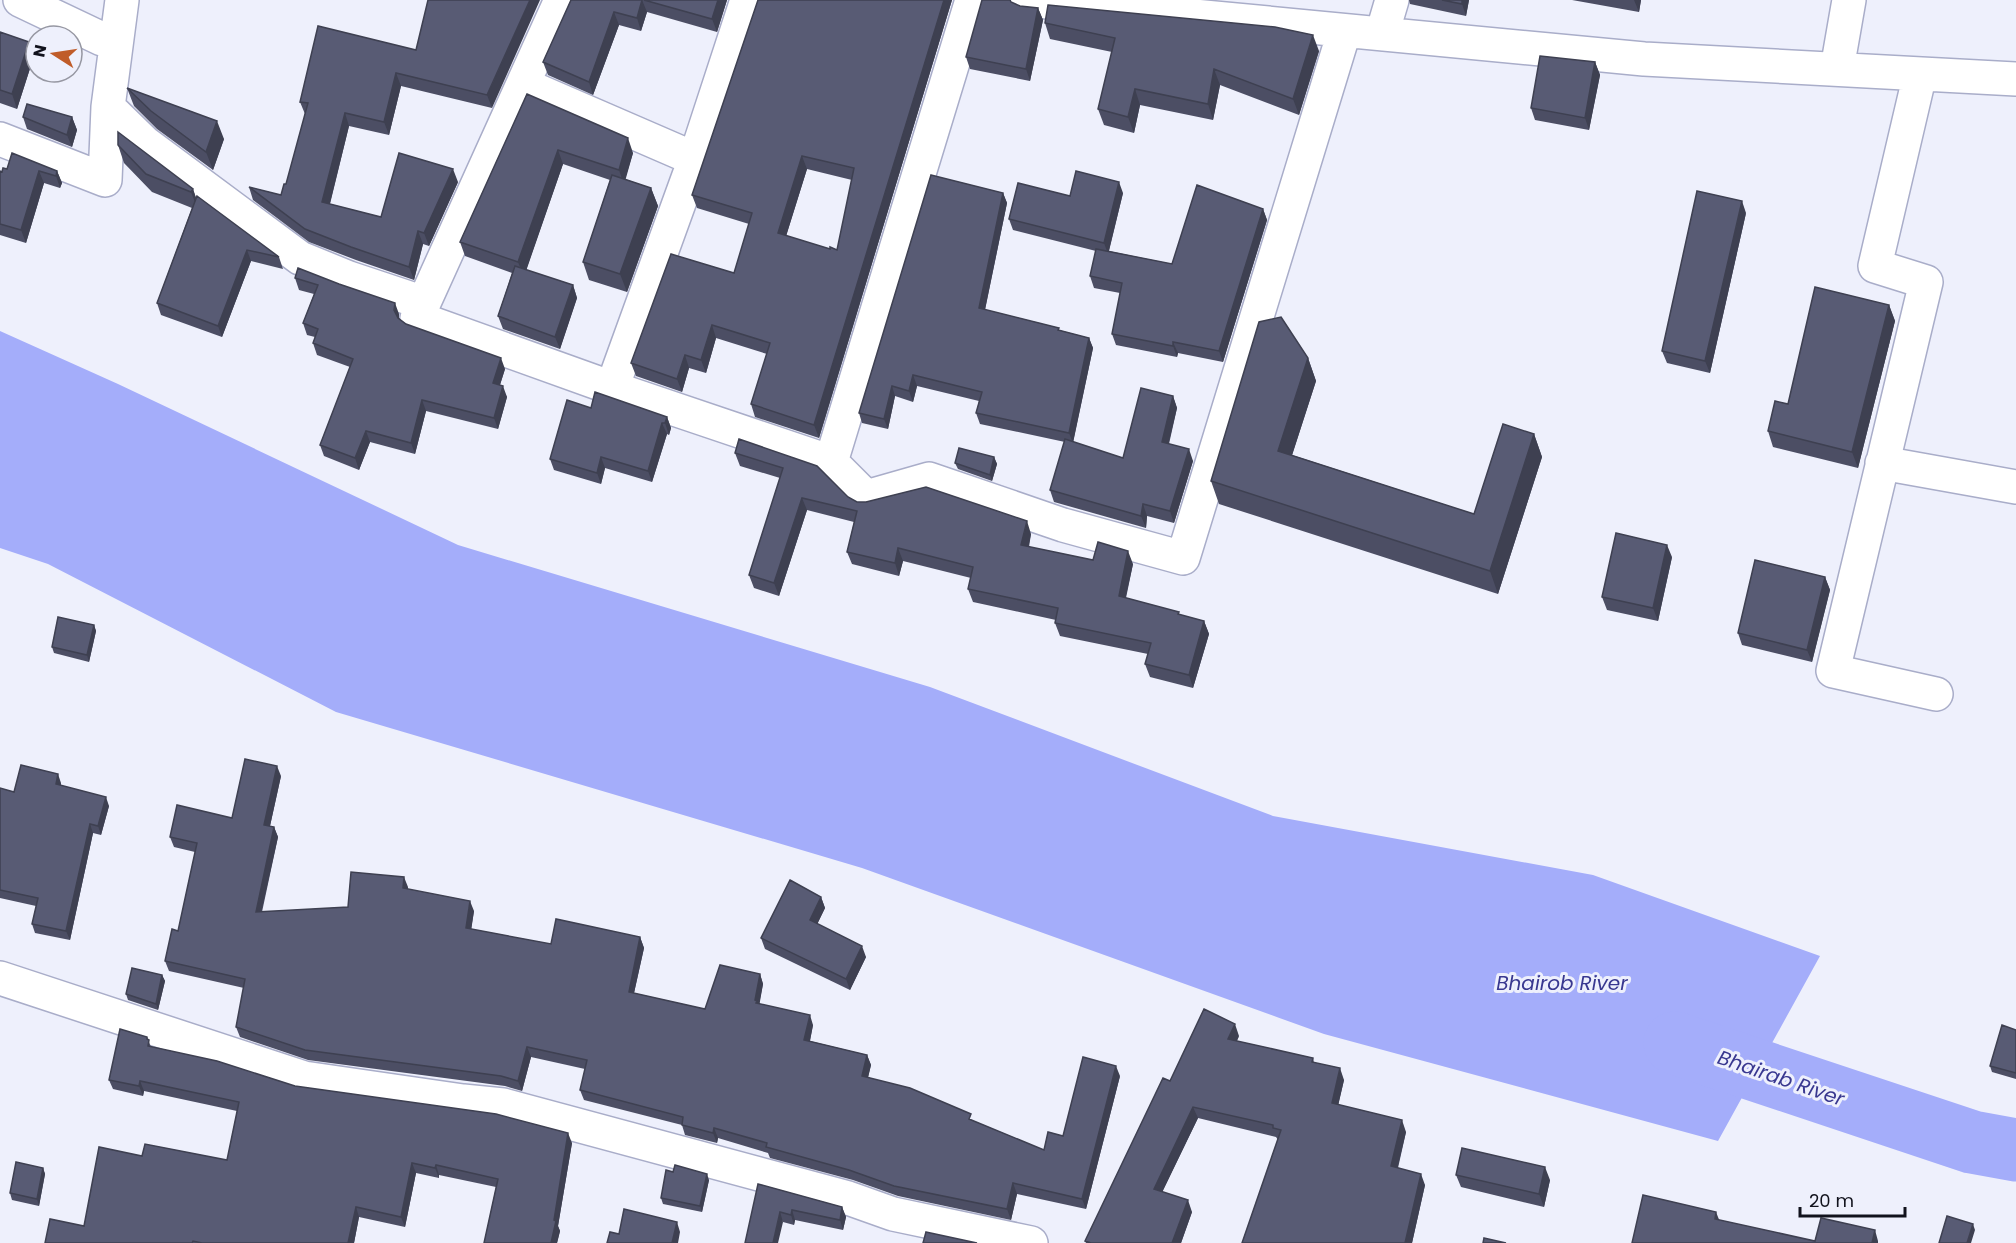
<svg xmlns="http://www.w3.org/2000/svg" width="2016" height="1243" font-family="Poppins,sans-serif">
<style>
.water{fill:#a4adfa}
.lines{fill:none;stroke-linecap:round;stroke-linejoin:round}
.river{stroke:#a4adfa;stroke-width:63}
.minor-casing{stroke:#a9adc9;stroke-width:36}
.minor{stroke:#fff;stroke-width:33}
.wall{fill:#4c4e64;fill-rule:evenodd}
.shaded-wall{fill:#3e4051}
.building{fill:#585b74;stroke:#3e4051;stroke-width:1.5;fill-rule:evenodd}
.labels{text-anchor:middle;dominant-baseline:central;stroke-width:6;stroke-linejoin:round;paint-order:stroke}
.water-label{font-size:20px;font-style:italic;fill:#393890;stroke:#eef0fc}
</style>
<rect width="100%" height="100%" fill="#eef0fc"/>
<path class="water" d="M0,331l118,53 340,161 472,142 343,129 320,59 227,81 -102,185 -394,-107 -462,-166 -526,-156 -288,-148 -48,-16z"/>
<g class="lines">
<path class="river" d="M1675,1043l297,99 44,8"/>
<defs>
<path id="minor" d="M20,0l82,39
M122,0l-14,107 37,36 155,115 49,20 75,25
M561,0l-144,318 195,70
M747,0l-52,159 -83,229 219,74
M972,0l-141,462 35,35 63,-18 134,46 120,33 158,-516
M1027,0l617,59 372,20
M1382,34l10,-34
M1837,69l12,-69
M1920,74l-45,192 51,16 -93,389 103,23
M538,91l157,68
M0,139l105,41 3,-73
M1882,463l134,24
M0,978l304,100 159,23 40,4 345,93 45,16 138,29"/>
</defs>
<use href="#minor" class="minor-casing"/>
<use href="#minor" class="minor"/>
</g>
<path class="wall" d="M482,0l10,108 -91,-22 -12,49 -40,-9 -19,78 51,13 77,-35 -29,64 -6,-2 -9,36 -58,-20 -47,-18 -56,-42 -4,-13 32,8 5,-11 19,-70 -5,-12 116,-52z
M571,0h156l-10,32 -70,-20 -6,19 -22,-6 -26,70 -45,-20 -5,-13z
M758,0h194l-133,438 -64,-21 -4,-13 16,-50 -51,-16 -10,35 -17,-5 -7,24 -46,-16 -5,-13 103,-90 15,-49 -52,-16 -5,-13zM807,169l45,11 -15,70 -7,-1 -44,-13z
M1409,0h60l-3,16 -56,-12z
M1572,0h69l-2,12z
M1011,2l9,4 18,2 5,12 -13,61 -60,-12 -4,-12z
M1045,23l274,28 -20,64 -79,-30 -7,35 -73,-15 -6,28 -30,-8 -6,-16 14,-57 -62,-13z
M0,32l29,10 5,14 -17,53 -17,-6z
M1595,62l5,13 -11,55 -54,-10 -4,-12z
M127,88l97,51 -11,31 -56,-41 -23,-23z
M527,94l106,59 -8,26 26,9 7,18 -31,86 -38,-12 -6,-18 27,-82 -47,-16 -37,106 47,15 4,13 -17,51 -57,-20 -5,-13 14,-43 -47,-17 -5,-14z
M23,117h49l5,13 -5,17 -45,-18z
M118,145l75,44 3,9 83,59 4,12 -32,-8 -29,76 -61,-22 -4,-12 35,-95 -40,-16 -28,-29z
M7,169l50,2 5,12 -2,5 -16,-5 -18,60 -26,-8v-64l2,1z
M1003,193l4,10 -22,107 74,18v2l30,8 4,10 -20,94 50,16 50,-62 4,12 -8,36 24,17 -19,62 -27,-7 -1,12 -92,-26 -4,-12 15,-48 -85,-18 -4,-11 3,-12 -62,-15 -4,16 -18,-6 -7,33 -26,-6 -3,-10z
M1123,193l-14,58 63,13 91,-55 4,11 -44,142 -45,-9 -1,4 -61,-12 -4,-11 8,-41 -26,-5 -4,-12 6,-25 -83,-21 -4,-11 61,-23z
M1746,213l-36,160 -43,-10 -5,-12z
M298,268l101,46v4l7,6 99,45 -5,16 7,12 -9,32 -72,-18 -11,43 -45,-12 -11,28 -35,-14 -4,-11 30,-78 -33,-12 -4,-12 2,-6 -8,-2 -4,-12 11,-29 -15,-4 -4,-12z
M1889,305l6,16 -37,147 -85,-21 -5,-16 20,-27z
M1308,358l8,23 -24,74 182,59 60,-80 8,23 -44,137 -279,-90 -8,-23z
M591,408l76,9 4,11 -2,7 -2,-1 -15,48 -47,-14 -4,16 -47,-14 -4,-11z
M739,439l118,63 174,32 -2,13 64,13 40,4 -7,34 54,17 24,6 5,13 -16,54 -43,-11 -5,-13 3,-10 -88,-18 -5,-13 1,-3 -83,-18 -5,-13 3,-11 -68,-17 -4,15 -47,-12 -5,-12 7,-30 -47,-12 -28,86 -25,-8 -5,-13 31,-97 -40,-12 -5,-13z
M994,457l3,7 -5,17 -34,-12 -3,-6z
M1672,557l-14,64 -51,-11 -5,-13z
M1825,577l5,13 -18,72 -70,-17 -4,-12z
M94,625l2,6 -7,31 -35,-9 -2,-6z
M281,776l-11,50 4,1 4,10 -16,75 86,-5 60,-20 -1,2 67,22 -3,18 80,15 89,-7 4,11 -10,45 71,16 55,-35 3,10 -4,20 54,21 -3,16 57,14 4,10 -3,12 176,73 19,-14 57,-60 -34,133 -69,-15 -6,26 -113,-24 -45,-16 -83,-22 -2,-5 -50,-15 -1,5 -32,-8 -3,-10 -98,-25 -4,-10 5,-21 -54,-12 -9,34 -17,-5 -197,-26 -68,-23 -4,-10 8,-39 -75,-17 -4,-10 13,-30 17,-79 -21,-5 -4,-10 62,-19z
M61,783v2l48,21 -8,29 -8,-2 -23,107 -35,-7 -3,-9 4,-18 -36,-8v-110l14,4z
M821,897l4,11 -8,16 49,33 -16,33 -85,-41 -4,-11z
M162,975l3,6 -7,29 -30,-10 -2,-6z
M2016,1030v49l-24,-7 -2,-6z
M1239,1036l-2,5 76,17 1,5 30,17 -6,25 68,27 -8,36 27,17 -13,58h-170l36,-103 -2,-3 -78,-19 -36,74 30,20 -11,31h-95l-1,-2 85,-160z
M147,1037l4,10 144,39 277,57 -14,83 2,5 -3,12h-73l12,-56 -57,-12v3l-23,-5 -11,54 -46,-10 -5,26h-309l39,-17 58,-70 85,4 10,-49 -93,-20 -1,5 -30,-7 -4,-9z
M43,1168l2,6 -6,32 -27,-6 -2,-7z
M673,1172l36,8 -7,32 -39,-8 -2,-6z
M1456,1175l94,5 -6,27 -83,-20z
M758,1184l84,23 4,10 -3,13 -48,-10 -1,5 -11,-3z"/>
<path class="shaded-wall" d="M530,0h10l-48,108 -5,-13z
M642,0l5,12 -6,19 -4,-13z
M718,0h9l-10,32 -5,-13z
M944,0h8l-133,438 -5,-13z
M1462,0h7l-3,16 -4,-12z
M1634,0h7l-2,12z
M1038,8l5,12 -13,61 -4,-12z
M614,12l5,13 -26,70 -4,-13z
M1313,35l6,16 -20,64 -6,-16z
M29,42l5,14 -17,53 -5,-15z
M1595,62l5,13 -11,55 -4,-12z
M1214,69l6,16 -7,35 -5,-16z
M396,73l5,13 -12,49 -5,-13z
M1135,89l5,16 -6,28 -6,-16z
M345,113l4,13 -22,89 -5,-13z
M72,117l5,13 -5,17 -5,-12z
M217,121l7,18 -11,31 -7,-18z
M628,138l5,15 -9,32 -5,-15z
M558,150l5,14 -39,113 -6,-15z
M802,156l5,13 -24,77 -5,-13z
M453,169l5,13 -29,64 -5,-13z
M39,171l5,12 -18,60 -5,-13z
M57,171l5,12 -2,5 -4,-12z
M1119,182l4,11 -15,61 -4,-11z
M651,188l7,18 -31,86 -7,-18z
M193,189l6,18 -1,3 -7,-18z
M1003,193l4,10 -24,116 -4,-11z
M1742,201l4,12 -36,160 -5,-12z
M1263,209l4,11 -44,142 -4,-11z
M418,231l5,13 -9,36 -5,-13z
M247,250l4,11 -29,76 -4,-11z
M573,285l4,13 -17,51 -5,-12z
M395,303l4,11v7l-5,-11z
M1889,305l6,16 -37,147 -6,-16z
M712,325l4,13 -10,35 -5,-13z
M1089,338l4,10 -20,95 -4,-10z
M1173,342l5,11 -1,4 -4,-11z
M685,355l4,13 -7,24 -5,-13z
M501,358l4,11 -8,25 -4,-11z
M1308,358l8,23 -30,93 -8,-23z
M913,375l4,11 -4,16 -4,-11z
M503,386l4,11 -9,32 -4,-11z
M892,386l3,10 -7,33 -4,-10z
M1173,396l4,12 -11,46 -4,-12z
M422,400l4,11 -11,43 -4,-11z
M667,417l4,11 -2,7 -4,-12z
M662,423l5,11 -15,48 -4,-11z
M366,431l4,11 -11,28 -4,-12z
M1534,434l8,23 -44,137 -8,-23z
M1189,449l4,12 -19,62 -4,-12z
M601,457l4,11 -4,16 -4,-11z
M994,457l3,7 -5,17 -2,-6z
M802,498l5,12 -28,86 -5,-13z
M1143,504l4,12 -1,12 -5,-12z
M1027,521l4,13 -5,24 -5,-13z
M1667,545l5,12 -14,64 -5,-13z
M898,548l5,13 -4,15 -4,-13z
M1128,551l5,13 -10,45 -4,-13z
M1825,577l5,13 -18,72 -5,-12z
M1204,621l5,13 -16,54 -4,-13z
M94,625l2,6 -7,31 -2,-7z
M277,766l4,10 -13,59 -4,-10z
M58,774l3,9 -2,9 -3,-8z
M106,797l3,9 -8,29 -3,-9z
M90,824l3,9 -23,107 -4,-9z
M274,827l4,10 -19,85 -3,-10z
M404,877l4,10 -1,11 -4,-10z
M821,897l4,11 -11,23 -4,-11z
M470,901l4,10 -4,27 -4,-10z
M640,937l4,11 -12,54 -3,-10z
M862,946l4,11 -16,33 -4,-11z
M760,974l3,10 -4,23 -4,-7z
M162,975l3,6 -7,29 -2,-6z
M810,1015l3,10 -5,25 -4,-10z
M1235,1024l4,12 -7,14 -4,-11z
M527,1047l4,10 -9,34 -4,-10z
M867,1055l4,10 -5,21 -4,-10z
M1116,1066l4,10 -34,133 -4,-10z
M1340,1068l4,12 -8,35 -4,-12z
M140,1081l4,10 -1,5 -4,-10z
M1193,1107l5,11 -40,83 -4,-12z
M1402,1120l4,12 -11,46 -4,-12z
M714,1128l4,10 -1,5 -4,-10z
M568,1133l4,10 -14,83 2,5 -3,12h-6l3,-23z
M412,1163l4,10 -11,54 -4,-10z
M436,1165l3,10v3l-4,-10z
M1545,1167l5,13 -6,27 -5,-13z
M43,1168l2,6 -6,32 -2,-7z
M707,1174l2,6 -7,32 -2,-6z
M1421,1174l4,11 -13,58h-7z
M1013,1183l4,11 -6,26 -4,-11z
M1188,1200l4,12 -11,31h-9z
M356,1207l3,10 -5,26h-6z
M842,1207l4,10 -3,13 -3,-10z
M792,1210l3,10 -1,5 -3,-10z
M780,1212l3,10 -5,21h-5z
M1716,1212l4,10 -5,-3z
M677,1222l3,10 -2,11h-6z
M1973,1224l2,6 -4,13h-4z
M1875,1230l3,11v2h-6z"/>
<path class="building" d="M428,0h102l-43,95 -91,-22 -12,49 -39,-9 -23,89 59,15 18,-64 54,16 -29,64 -6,-2 -9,36 -58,-20 -46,-18 -56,-42 32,8 3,-11h2l22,-81 -8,-1 18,-76 98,24z
M571,0h71l-5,18 -23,-6 -25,70 -46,-20z
M644,0h74l-6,19z
M758,0h186l-130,425 -63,-21 19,-61 -58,-18 -11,35 -16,-5 -8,24 -46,-16 40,-109 63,19 18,-60 -60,-18zM802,156l52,12 -17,82 -7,-3v2l-52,-16z
M982,0h28l1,2 9,4 18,2 -12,61 -60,-12z
M1442,0h20v4z
M1048,5l227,22 38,8 -20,64 -79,-30 -6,35 -73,-15 -7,28 -30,-8 17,-71 -70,-15z
M0,32l29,10 -17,52 -12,-4z
M1540,56l55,6 -10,56 -54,-10z
M127,88l90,33 -11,31 -55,-41z
M527,94l101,44 -9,32 -61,-20 -40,112 -58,-20z
M27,104l45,13 -5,18 -44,-18z
M118,132l75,57 -2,3 -45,-18 -28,-29z
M12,153l45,18 -1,5 -17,-5 -18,59 -21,-6v-53l2,1 1,-4 4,1z
M1076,171l43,11 -15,61 -95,-24 9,-36 52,13z
M612,175l39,13 -31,86 -37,-12z
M931,175l72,18 -24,115 80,20 -1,2 31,8 -20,95 -93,-20 6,-21 -69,-17 -4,16 -17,-5 -8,33 -25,-6z
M1197,185l66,24 -44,142 -46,-9v4l-61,-12 10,-51 -32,-7 6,-27 76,15z
M1697,191l45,10 -37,160 -43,-10z
M197,196l82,61 -32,-7 -29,76 -61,-23z
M515,266l58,19 -18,52 -57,-21z
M298,268l41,16 56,19 -1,7 4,8 8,6 95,34 -8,25 10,3 -9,32 -72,-18 -11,43 -45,-12 -11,27 -35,-13 33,-86 -40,-16 5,-14 -15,-6 15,-38 -23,-7z
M1815,287l74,18 -37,147 -84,-21 7,-30 13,3z
M1281,317l27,41 -30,93 196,63 29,-90 31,10 -44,137 -279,-90 48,-159z
M1141,388l32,8 -11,46 27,7 -19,62 -27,-7 -2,12 -91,-26 15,-51 58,19z
M595,392l72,25 -2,6h-3l-14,48 -47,-14 -4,16 -47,-14 17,-59 24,8z
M739,439l78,27 31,31 9,5h9l60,-15 101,34 -6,24 72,15 5,-18 30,9 -9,45 60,16 -1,2 26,7 -15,54 -44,-11 6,-21 -96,-20 3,-15 -90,-19 5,-22 -75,-19 -3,15 -48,-11 10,-41 -55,-13 -28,85 -25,-8 34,-107 -48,-15z
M959,448l35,9 -4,18 -35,-12z
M1616,533l51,12 -14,63 -51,-11z
M1755,560l70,17 -18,73 -69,-17z
M58,617l36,8 -7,30 -35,-8z
M245,759l32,7 -13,59 10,2 -18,85 92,-5 3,-35 53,5 -1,11 67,13 -4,27 85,16 5,-25 84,18 -11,55 76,17 15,-44 40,9 -5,26 2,1 -1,2 54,12 -6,25 63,15 -5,21 48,12 61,26 -2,5 75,31 4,-18 15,4 20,-79 33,9 -34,133 -69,-16 -6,26 -113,-23 -45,-16 -83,-23 1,-4 -53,-15 -1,5 -31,-8 1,-8 -103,-27 7,-30 -60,-13 -9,34 -17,-5 -196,-26 -69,-23 9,-48 -80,-18 7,-32 6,2 19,-88 -27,-6 7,-32 55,13z
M21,765l37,9 -2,10 50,13 -8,29 -8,-2 -24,107 -34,-7 6,-26 -38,-8v-102l14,4z
M790,880l31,17 -11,23 52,26 -16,33 -85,-41z
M132,968l30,7 -6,29 -30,-10z
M1204,1009l31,15 -7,15 85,19 -1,4 28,6 -8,35 70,17 -11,46 30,8 -16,69h-163l39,-113 -8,-2v-3l-80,-18 -39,82 34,11 -16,43h-81l-6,-2 78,-163 7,3z
M2002,1025l14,5v43l-26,-7z
M120,1029l27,8v2l2,1 -1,6 69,15 78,25 201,28 72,19 -14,87 2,1 -5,22h-67l14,-64 -62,-14 -1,3 -23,-5 -11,54 -45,-10 -8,36h-146l-9,-2 -1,2h-147l5,-24 34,7 15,-79 43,9 3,-12 82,16 12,-58 -99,-21 -1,5 -30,-6z
M1462,1148l83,19 -6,27 -83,-19z
M16,1162l27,6 -6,31 -27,-6z
M675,1165l32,9 -7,32 -39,-8 5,-28 7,2z
M758,1184l84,23 -2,13 -48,-10 -1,5 -11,-3 -7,31h-28z
M1643,1195l73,17 -1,7 100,22 6,-23 54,12 -3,13h-240z
M624,1209l53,13 -5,21h-65l3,-11 9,2z
M1947,1216l26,8 -6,19h-28z
M926,1232l51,11h-54z
M1484,1238l22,5h-23z"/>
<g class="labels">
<g class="water-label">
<text x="1562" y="983">Bhairob River</text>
<text transform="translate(1781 1078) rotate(19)">Bhairab River</text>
</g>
</g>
<g transform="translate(54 54) rotate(282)"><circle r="28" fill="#eef0fc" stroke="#9697a2" stroke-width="1.5"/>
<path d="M0-4.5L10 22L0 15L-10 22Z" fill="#c05c29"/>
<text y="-9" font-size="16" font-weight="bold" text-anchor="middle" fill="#11121c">N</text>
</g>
<path d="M1800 1207v9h105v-9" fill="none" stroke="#11121c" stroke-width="3"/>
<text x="1809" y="1207" font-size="18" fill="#11121c" stroke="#eef0fc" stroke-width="4.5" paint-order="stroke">20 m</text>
</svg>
